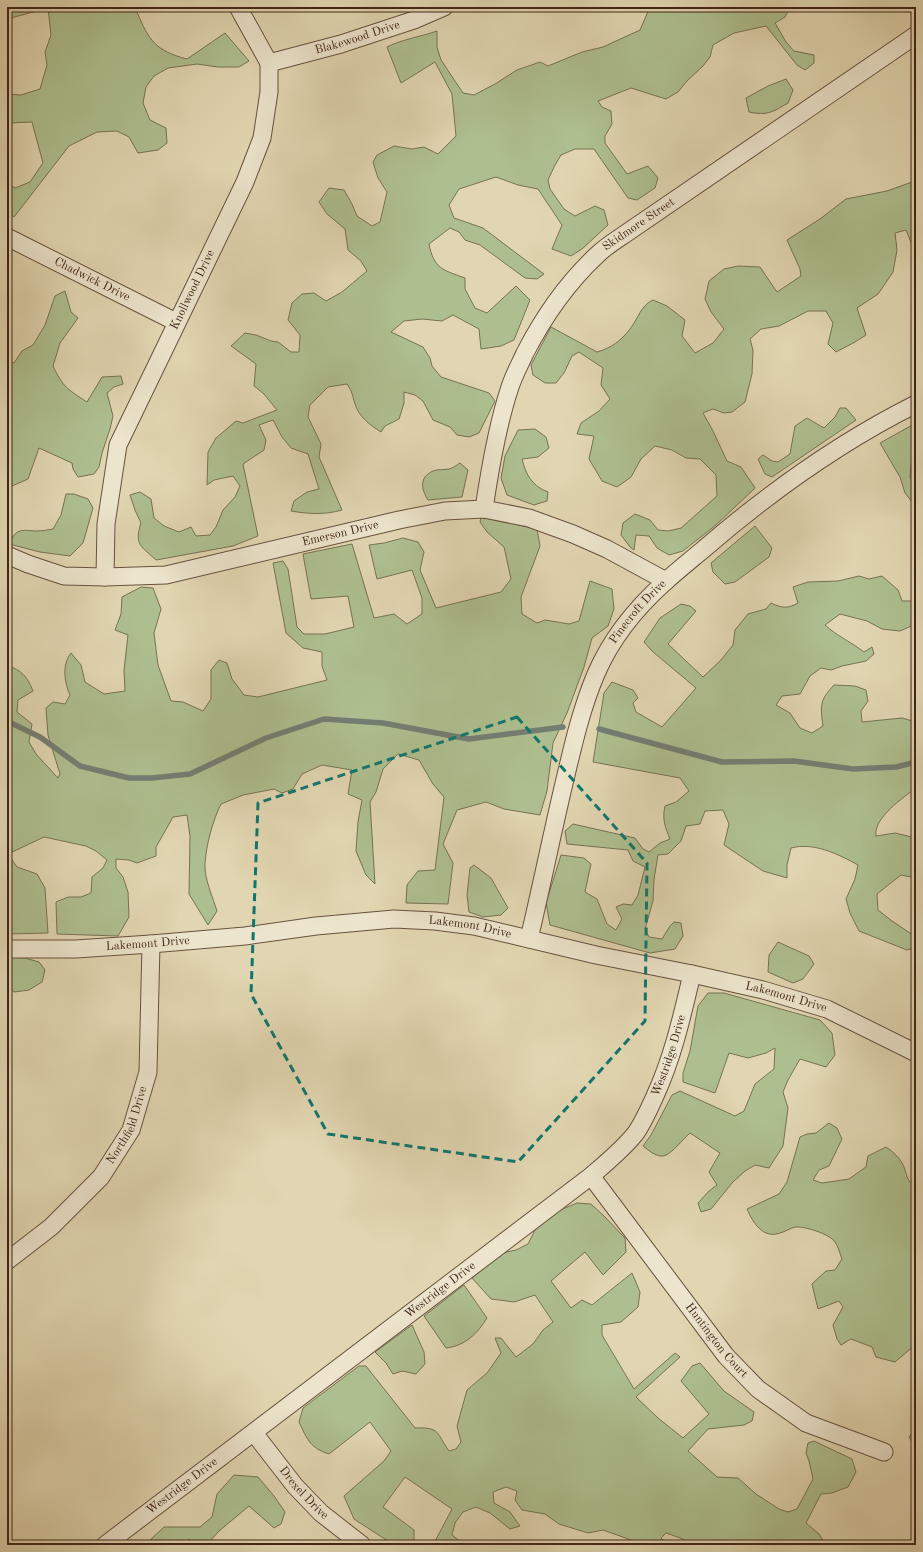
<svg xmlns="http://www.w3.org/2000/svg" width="923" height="1552" font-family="'Old Standard TT',serif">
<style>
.green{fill:#aebf8f;stroke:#777254}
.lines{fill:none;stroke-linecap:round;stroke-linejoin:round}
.stream{stroke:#737e74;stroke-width:5.5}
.minor-casing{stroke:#68513f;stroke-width:19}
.minor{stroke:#ece4cc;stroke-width:17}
.marked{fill:none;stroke:#0f766e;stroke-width:3;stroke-dasharray:8 5;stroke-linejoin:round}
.labels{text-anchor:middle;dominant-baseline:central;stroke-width:3;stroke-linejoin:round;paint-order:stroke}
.street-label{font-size:12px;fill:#402519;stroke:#ece4cc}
</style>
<rect width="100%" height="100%" fill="#e1d6b1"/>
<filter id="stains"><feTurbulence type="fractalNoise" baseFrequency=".005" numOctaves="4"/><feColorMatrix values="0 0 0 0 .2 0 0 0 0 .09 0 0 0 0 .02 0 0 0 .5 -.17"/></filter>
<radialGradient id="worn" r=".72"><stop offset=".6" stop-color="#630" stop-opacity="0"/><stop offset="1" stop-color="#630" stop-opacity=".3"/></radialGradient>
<path class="green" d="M7,7h136l-6,5c12,29 19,39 50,47l38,-26 24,28 -10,6h-21l-21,-3 -29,4 -14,8 -8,11 -3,16 7,17 16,8 1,15 -9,7 -20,3 -9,-16 -12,-6 -20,1 -28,14 -55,71 -7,-6v-27l8,4 15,-6 13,-19 -11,-41 -25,1v-29l14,1 19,-6 7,-24 -2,-13 6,-17 -3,-27 -41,11z
M650,7h140l-5,10 -10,6 11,19 8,9 20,4v8l-9,7 -8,-5 -31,-39 -32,7 -21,12 -3,12 -7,9 -16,15 -9,11 -12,7 -35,-11 -33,13 4,6 9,4 1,13 -7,12v7l22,31 21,-8 10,12 -3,10 -18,12 -9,-2 -34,-49h-19l-14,6 -6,10 -7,15 2,9 14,20 11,7 20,-10 9,4 4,15 -26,24 -11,7 -19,-7 10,-24 -24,-36 -20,-4 -22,-8 -37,12 -10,16 5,13 29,10 61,46 -7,5 -12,-1 -45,-33 -15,-5 -6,-8 -9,-4 -21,16c5,25 14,26 36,34v11l10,19 12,5 29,-27 14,14 -16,40 -13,6 -20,3 -2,-20 -26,-14 -11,6 -20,-2 -18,2 -13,11 32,15 7,11 2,8 9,11 48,16 6,8 -16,32 -10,4 -12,-2 -7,-8 -17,-7 -10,-19 -8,-6 -11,-3v11l-5,16 -14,7 -4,6c-11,-7 -22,-15 -26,-28 -3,-9 -2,-11 -8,-20l-19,3 -18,18 -2,12 13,27 -2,13 23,53c-18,5 -33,4 -51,1l3,-10 13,-9 12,-3 -11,-35 -17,-6 -9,-11 -9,-17 -14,5 7,15 -2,10 -21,14 15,72 -25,10 -77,14c-15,-14 -22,-15 -15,-37l-6,-13 -5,-15 10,-3 11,7 3,19 10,8 15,6 12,-5 5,9 14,-1 6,-8 7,-17 12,-13 5,-11 -7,-10 -19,4 -7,5 1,-33 8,-14 20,-17 7,2 34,-13 -13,-16 -10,-8 2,-22 -25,-18 14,-13 11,2 15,6 7,1 13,10h8l1,-17 -12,-15 4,-17 10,-9 12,-1 12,8 16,-9 25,-21 -6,-10 -13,-11 -3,-21 -18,-15 -8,-12 10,-14 15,2 8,14 5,12 15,10 8,-4 7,-30 -9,-14 -5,-16 4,-7 17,-9 18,3 12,-2 14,7 18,-18 -4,-42 -17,-32 -34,21 -14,-36c16,-8 33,-10 50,-16v16l4,13 22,33 11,2 21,-11 22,-14 23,-8 8,4 34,-14 21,-5 37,-17z
M786,79l7,11 -5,13c-15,9 -21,13 -39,9l-3,-14 22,-12z
M912,182l4,4v84l-3,-23 -7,-17 -11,3 2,17 -4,22 -15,22 -21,14 9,27 -11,7 -19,10 -8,-8 5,-21 -7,-12h-18l-29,15 -18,3 -11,10 3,11 -1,24 -7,28 -13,10 -8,1 -11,-4 -10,4 10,18 14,30 14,6 14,21 -39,37 -33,26 -14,4 -12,-7 -8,-12 -13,-1 -2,15 -4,-3 -9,-12 2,-12 12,-9 15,6 8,10 10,1 13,-3 36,-32 -1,-21 -16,-16 -14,-1 -14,-8 -17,-4 -14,13 -10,18 -14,10 -15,-6 -13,-22 5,-23 -17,-2 4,-11 18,-12 11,-12 -9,-14 2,-17 -24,-16 -7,4 -8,17 -8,10h-11l-12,-8 -2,-10 20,-38 46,25c14,-4 24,-11 33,-23 8,-10 11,-24 23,-29l14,6 18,14 -3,16 13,17 18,-10 11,-14 -13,-17 -6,-13 4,-18 15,-12 14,-3 22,1 17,25 24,-16 -1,-7 -13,-29 33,-21 26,-20 41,-8z
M65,291l6,21 7,6 -18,25 -7,23c10,21 14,23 34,36l15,-25 19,-1 2,8 -9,3 -7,6 6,23 -3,13 -8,24 -3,14 -5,7 -16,3 -5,-8 -1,-6 -33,-15 -11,31 -16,7 -5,6v-131l7,2 8,-12 11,-6 12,-20 10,-29z
M840,408h6l10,12 -84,57 -7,-3 -7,-15 5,-4 9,6 6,1 12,-8 5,-28 12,-8 17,10 11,-11z
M916,423v40l-5,2 -1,13 6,7v22l-11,-14 -5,-16 -20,-34z
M535,429l11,8 3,11 -11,9 -16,2c4,16 10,27 26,33l-1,9 -13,4 -27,-10 -6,-17 4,-22 13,-26z
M460,463l8,7 -6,27 -34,3c-7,-11 -9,-23 5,-29 4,-2 11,-1 16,-2 4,-1 8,-4 11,-6z
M66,494h8l14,5 5,9 -10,35 -13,13 -30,-4 -31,-8c7,-16 12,-14 27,-13 6,0 11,-1 17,-2l8,-14z
M481,517l56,12 3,17 -19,51 1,17 15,9 8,-3 24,4 10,-3 11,-40 22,8 2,20 -6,17 -16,12 -8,29 -17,46 -14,30 -6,48 -7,24 -36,-6 -18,-7 -29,8 -14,34 10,19 -5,41 -42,-1 1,-18 11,-14 17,-1 9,-73 -11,-13 -14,-24 -21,-6 -15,15 -7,23 -6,10 5,82 -9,-9 -10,-24 2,-29 4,-22 -14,-6 4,-24 -30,-5 -20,9 -9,15 -11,4 -8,-4 -31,6 -22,9c-8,16 -15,41 -16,60 -1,14 8,34 12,47l-9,14 -19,-31 1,-58 -3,-21 -14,2 -17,30v9l-19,7 -8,-3 -13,-1v9l7,9 5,15 1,25 -11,19 -61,-2 -1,-32 12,-5h13l10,-4 1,-16 11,-9 4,-8 -11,-9 -10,-5 -42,-9 -36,17 9,13 20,7 8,14 3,45 -41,1v-269c15,6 20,11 26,26l-15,9 -1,12 15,12 -3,18 7,12 22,24 2,-4 -12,-39 -2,-27 7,-6 12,2 5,-9c-6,-13 -8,-31 1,-42l10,12 4,17 19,12 21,-3 -1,-21 4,-35 -13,-5 6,-16 1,-17 19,-10 12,1 8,21 -7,24 4,32 13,36 12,1 20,9 8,-12v-29l8,-10 8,3 5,16 12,16 14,2 69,-17 -5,-14v-14l-19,-4 -17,-15 -13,-70 10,-2 5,8 9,58 7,7h21l29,-7 -6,-31 -37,3 -8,-45 49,-10 22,74 20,-4 13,10 15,-10v-16l-10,-28 -35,9 -8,-34 15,-2 19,-5 15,4 6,10 -4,18 16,38 65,-16 10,-13 -7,-32 -17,-15 -7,-10z
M755,526l17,22 -3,9 -34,25 -10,2 -12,-12 -2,-9z
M859,576l10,3 13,-3 16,14 4,11h12l2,-1v24l-16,7 -18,-2 -15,-8 -27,-7 -15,11c12,11 26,17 39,27l8,-5 2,7 -8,7 -24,5 -11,4 -10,-2 -11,8 -10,18 -18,2 -6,9 14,8 10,15 12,5 11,-7c-3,-21 -3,-26 11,-41l21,1 11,4 2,11 -7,10 1,11 40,-4 14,4v66c-12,9 -43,30 -40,48l19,-3 21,5v40l-15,-3 -24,19 1,16 14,11 24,16v10l-9,3 -48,-19 -9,-18 -4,-14 9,-20 3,-14c-20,-11 -44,-23 -67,-17l-4,17v13l-24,-7 -39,-26 5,-21 -6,-14 -18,1 -5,13 -14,2 -5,15 -13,13 -10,1 -4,24 -1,22 -8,28 4,8 13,2 8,-13 4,-4 7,1 2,13 -8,13 -25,4 -100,-28 -4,-22 15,-48 23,3 7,6 -6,28 12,7 10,25 9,6 6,-11 -6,-12 7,-3 9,1 6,-10 7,-28 -12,-6 -5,-11 -61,-6 -2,-13 8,-7 62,14 8,11 6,3 11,-9 10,-4c-5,-12 -8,-20 -5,-33l11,-4 13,-11 -9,-13 -87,-16 11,-69 8,-11 21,8 5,8 -5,5 3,9 26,15 34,-39 -44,-37 -8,-9 16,-24 21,-14 9,2 6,5 -28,33 35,33 18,-17 12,-15 2,-15 13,-16 18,-5 5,-6c10,5 17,6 27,0l-5,-16 15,-5 30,-1z
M474,865l17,13 17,30 -7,7 -18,2 -14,-5 -2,-17 3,-27z
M778,942l31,14 5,8 -11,15 -10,4 -25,-11 1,-17z
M7,957l18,1 14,4 6,8 -3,12 -13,8 -15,2 -7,-7z
M708,993h16l96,27 12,13 3,22 -9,12 -26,-8 -12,21 -5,12 5,16 -5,38 -14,22 -14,-3 -10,6 -13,12 -21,26 -10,3 -3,-9 11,-12 8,-6 -8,-13 11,-19 -30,-20c-6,5 -20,23 -27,23 -7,1 -15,-6 -20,-10l8,-11 21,-40 8,-4 55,25 9,-5 11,-27 19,-15 1,-21 -9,5 -18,5 -19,-5 -14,40 -32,-11v-9l7,-22 8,-45z
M829,1123l8,5 5,11 -13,27 -10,4 -6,10 9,3 27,-4 17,-12 2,-11 18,-9c6,4 12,9 16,16 4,6 3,12 8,19h6v162l-21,18 -19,-5 -4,-10 -21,-8 -10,6 -4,-6 -4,-14 10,-18 -4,-6 -21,8 -6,-25 14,-13 9,-1 7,-11c-2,-5 -4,-13 -7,-17 -5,-8 -31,-16 -40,-15 -5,1 -10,5 -15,6 -17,6 -27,-10 -33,-24l32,-15 8,-12 13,-45 7,-3 9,-1z
M577,1203l14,1 13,12 21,22 1,14 -23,23 -18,-23 -34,29 20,27 11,-8 10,5 40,-32 8,19 -2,15 -17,15 -19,3v10l32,54 41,-36 5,4 -44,40 22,21 25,20 26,-24 -28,-33 11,-15 8,-3 24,28 30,21 -2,9 -8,4 -36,4 -20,22 29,26 21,1 18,16 23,15 9,3 9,-3 16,-30 -4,-18 -3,-8 2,-10 6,-2 38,18 4,13 -8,15 -16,6 -11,1 -15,29 13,11 7,11h-134l-9,-6 -17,-6 -5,5 8,7h-33l-2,-4 -31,-11 -15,3 -29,-9 -14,-10 -23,-4 -7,-10 2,-9 -11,-4 -13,5 1,11 16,9 10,14 -10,3 -20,-16 -14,-6 -13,5 -8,11 -3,12 13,10h-32l19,-36 -47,-32 -22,30 31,23v15h-20l-40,-26 -10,-23 40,-35 7,-10 -21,-29 -41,32c-19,-6 -22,-15 -30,-32l4,-14 56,-42h7l49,62c26,-1 21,5 34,23l7,-2 5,-7 -4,-16 10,-36 20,-17 14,-20 -6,-15h6l15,19 17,-13 10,-14 10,-8 -18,-27 -21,7 -23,-3 -19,-21 30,-25 14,-3 12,-6 7,-14 6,-6 19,-14z
M464,1285l23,33c-9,15 -22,28 -41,30l-22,-32z
M412,1325l12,27 1,12 -9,10 -14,-3 -9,3 -7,-11 -11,-11z
M916,1427v23l-7,-13z
M234,1475l24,2 16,19 11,16 -4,12 -7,4 -25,-22 -30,25 -8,9 5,5h-22l-5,-6 -7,6h-31l-2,-4 15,-14h36l12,-10 5,-23z"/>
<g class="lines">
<path class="stream" d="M7,721l33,16 40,29 49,12h23l38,-4 76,-36 58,-19 59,4 86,16 94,-12
M599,729l123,33 72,-1 59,8 43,-2 20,-5"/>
<defs>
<g id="minor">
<path id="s1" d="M269,63l72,-19 73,-24 30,-13"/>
<path id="s2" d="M7,237l169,85"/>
<path id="s3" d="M484,509c6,-41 13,-83 26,-122 4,-12 10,-23 15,-34 19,-37 41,-69 72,-98 9,-9 21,-16 31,-23l288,-197"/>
<path id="s4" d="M7,555l21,9 36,12 41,1 61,-2 233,-55 46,-9 39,-2 45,9 44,16 34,15 59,32"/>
<path id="s5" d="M105,577l1,-53 12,-79 127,-263 17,-44 7,-46v-29l-31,-56"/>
<path id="s6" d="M529,939c13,-55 24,-110 37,-164 8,-34 16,-68 30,-101 15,-35 41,-67 69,-92 13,-12 27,-23 40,-34 65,-56 135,-106 211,-144"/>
<path id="s7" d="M7,949h69l75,-5 94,-8 71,-10 78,-7 41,2 39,5 122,29 96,19 71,16 64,19 89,44"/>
<path id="s8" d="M591,1176l135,180 32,33 48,34 78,29"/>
<path id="s9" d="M7,1261l44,-34 50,-50 30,-47 17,-58 3,-128"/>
<path id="s10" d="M254,1433l41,53 26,27 41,32"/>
<path id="s11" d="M105,1545l486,-369c15,-13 31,-26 44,-42 8,-11 14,-25 20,-38 18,-39 27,-80 37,-122"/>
</g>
</defs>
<use href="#minor" class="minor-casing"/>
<use href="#minor" class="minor"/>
</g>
<path class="marked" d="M517,717l130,146 -2,158 -127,141 -190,-28 -77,-140 7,-191z"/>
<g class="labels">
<g class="street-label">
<text stroke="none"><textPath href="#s1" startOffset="92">Blakewood Drive</textPath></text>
<text stroke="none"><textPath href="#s3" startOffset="336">Skidmore Street</textPath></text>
<text stroke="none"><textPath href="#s2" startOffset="95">Chadwick Drive</textPath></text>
<text stroke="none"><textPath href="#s5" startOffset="305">Knollwood Drive</textPath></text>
<text stroke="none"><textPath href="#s4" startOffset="342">Emerson Drive</textPath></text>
<text stroke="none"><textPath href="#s6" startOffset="349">Pinecroft Drive</textPath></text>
<text stroke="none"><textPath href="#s7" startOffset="465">Lakemont Drive</textPath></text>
<text stroke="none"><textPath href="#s7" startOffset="141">Lakemont Drive</textPath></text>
<text stroke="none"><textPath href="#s7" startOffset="789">Lakemont Drive</textPath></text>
<text stroke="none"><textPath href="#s11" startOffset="757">Westridge Drive</textPath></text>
<text stroke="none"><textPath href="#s9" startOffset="185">Northfield Drive</textPath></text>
<text stroke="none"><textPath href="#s11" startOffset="421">Westridge Drive</textPath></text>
<text stroke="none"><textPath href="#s8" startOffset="207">Huntington Court</textPath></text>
<text stroke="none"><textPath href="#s11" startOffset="97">Westridge Drive</textPath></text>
<text stroke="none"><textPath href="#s10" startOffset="78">Drexel Drive</textPath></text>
</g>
</g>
<rect width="923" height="1552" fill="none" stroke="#e1d6b1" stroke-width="24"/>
<rect x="8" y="8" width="907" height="1536" fill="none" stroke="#402519" stroke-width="2"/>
<rect x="12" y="12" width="899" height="1528" fill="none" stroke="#402519"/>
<rect width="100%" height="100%" filter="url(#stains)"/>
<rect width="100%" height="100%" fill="url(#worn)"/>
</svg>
